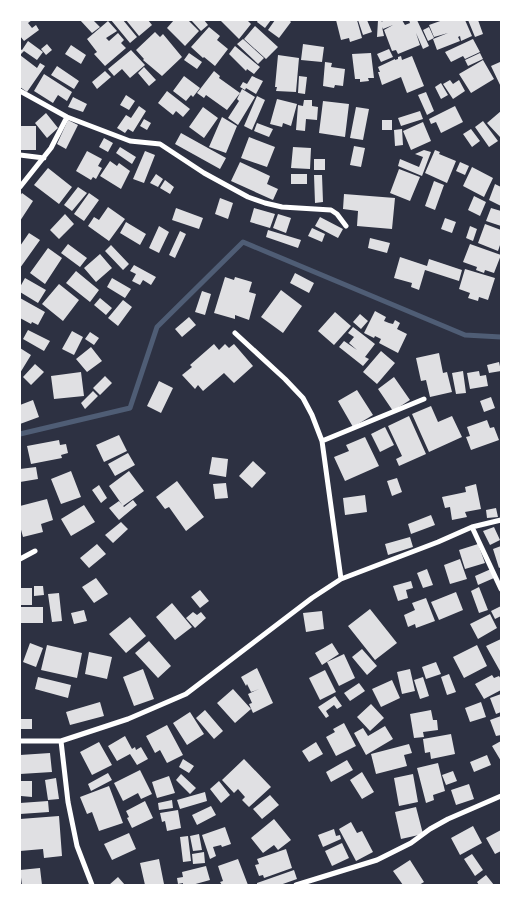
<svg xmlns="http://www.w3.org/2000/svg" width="521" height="905" font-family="'Nunito Sans',sans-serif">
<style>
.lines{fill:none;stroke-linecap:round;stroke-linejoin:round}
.stream{stroke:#4f5d75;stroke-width:5}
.building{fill:#e0e0e3}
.minor{stroke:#fff;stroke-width:5}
</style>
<rect width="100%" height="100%" fill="#2d3142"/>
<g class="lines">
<path class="stream" d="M20,434l110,-26 27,-81 86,-85 222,93 36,2"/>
</g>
<path class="building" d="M20,20h12l-4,3 4,5 4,-3 3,5 -15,11 -4,-5z
M80,20h13l7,7 -8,6z
M111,20h12l14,17 -7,6z
M126,20h22l4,5 -13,11z
M174,20h14l11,11 -14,15 -18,-18z
M191,20h13l4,5 -7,6z
M220,20h27l4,4 -12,15z
M258,20h13l-6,8 -8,-6z
M275,20h14l2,2 -12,16 -11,-8z
M336,20h21l5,18 -12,4 -1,-4 -8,2z
M358,20h9l5,12 -9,3z
M378,20h3l1,2 1,-2h19l3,5 5,-2 -1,-3h8l12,26 -6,3 -7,-16 4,12 -22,9 -2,-4 -4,1 -8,-21 9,-5 -10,4 -1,-2 2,9 -7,1z
M465,20l7,16 -11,5 -1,-5 -2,1 2,4 -23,9 -4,-11 15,-6 -14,4 -5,-12 14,-5z
M468,20h10l5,14 -8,3z
M108,21l9,10 -11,7 3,3 9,-8 6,7 -3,3 5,5 -21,18 -11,-12 3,-2 -10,-13z
M255,26l23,21 -12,12 -22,-20z
M209,27l11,9 -3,4 11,9 -13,17 -11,-9 -1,1 -12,-11z
M429,27l5,11 -6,3 -5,-11z
M155,32l5,5 3,-3 19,23 -20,19 -19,-16 1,-1 -8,-9z
M243,39l21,19 -6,6 -21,-20z
M473,39l7,13 -15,7 -2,-3 -12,6 -6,-10z
M28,41l15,11 -6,8 -13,-9 -4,4 17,13 3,-5 5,3 -18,26 -7,-5v-38l2,1z
M47,44l5,6 -6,5 -5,-6z
M303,44l21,3 -2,15 -21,-2z
M71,45l15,10 -5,9 -16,-10z
M235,46l25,21 -6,7 -7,-5 -1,2 -17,-17z
M389,49l4,8 -12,5 -4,-8z
M131,50l14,15 -15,13 -8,-9 -8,7 -6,-7z
M189,53l13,9 -5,7 -13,-9z
M371,53l3,25h-6l1,3 -9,1v-3h-5l-3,-25z
M480,53l3,6 -15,7 -3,-6z
M278,55l21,3 -3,34 -20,-1 1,-4h-2z
M401,56l1,4 10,-4 12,30 -17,7 -6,-16 -19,8 -4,-13h2l-2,-5 17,-8v1l3,-1v-2z
M483,60l11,19 -23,14 -12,-19z
M325,62l7,1 -1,4 14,2 -2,17 -8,-1 -1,3 -11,-2z
M500,62l1,3v22l-10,-21z
M57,66l22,15 -5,8 -23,-14z
M144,67l12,13 -7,6 -11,-13z
M105,71l6,6 -14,12 -5,-7z
M214,71l6,5 -1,2 21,15 -13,17 -21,-15 -2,3 -7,-5z
M44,74l28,18 -5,9 -9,-6 -5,8 -19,-12z
M184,76l16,12 -7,9 -2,-2 -5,6 -13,-10z
M252,76l11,5 -7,13 -10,-6 -1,2 -5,-3 3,-5 4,2z
M299,76l8,1 -2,17 -7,-1z
M450,80l3,4 6,-4 6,11 -12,8 -10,-15z
M441,83l7,12 -7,4 -6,-12z
M242,89l13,8 -17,28 -10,-7 11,-17 -2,-2z
M167,91l23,18 -7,8 -7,-6 -3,4 -15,-12z
M426,92l8,19 -7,4 -9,-20z
M126,95l9,6 -6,9 -9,-5z
M257,96l8,4 -13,30 -8,-4z
M73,97l14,7 -4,8 -15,-5z
M277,99l20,5 -6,22 -8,-3 -1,4 -12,-3z
M304,100h8v6l6,1 -1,13 -11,-1 -1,12 -9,-1 2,-25 5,1z
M323,101l26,3 -4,33 -26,-4z
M139,106l7,5 -13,21 -5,-3 -3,4 -8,-5 9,-13 5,3z
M455,106l8,16 -22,11 -5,-11 -5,2 -2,-5z
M203,107l15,11 -14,20 -15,-11z
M356,107l13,2 -6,31 -13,-2z
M420,111l3,8 -22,7 -3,-8z
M501,111v25l-1,1 -13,-14z
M46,113l12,15 -11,10 -12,-15z
M222,117l15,9 -11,27 -17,-6z
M144,119l7,4 -4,7 -7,-4z
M68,120l10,5 -12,24 -9,-5z
M382,120h10v10h-10z
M483,121l15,20 -9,6 -14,-20z
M423,122l8,19 -20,9 -8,-19z
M257,123l16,6 -4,8 -15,-6z
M20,126h16v24h-16z
M402,129l1,16 -8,1 -1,-16z
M471,129l9,12 -8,6 -9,-13z
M181,133l45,25 -6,11 -45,-25z
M249,137l26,10 -8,20 -26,-9z
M104,138l9,5 -5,9 -9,-5z
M354,146l11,2 -4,19 -11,-2z
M120,147l16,10 -4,7 -16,-11z
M293,147l18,1 -1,21 -19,-1z
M424,150l7,2 -9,24 -24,-10 2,-7 19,8 4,-10 -8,-3z
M435,150l5,2 -1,2 17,7 -9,22 -22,-10z
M87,151l15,8 -4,7 4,2 -6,11 -3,-2 -2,3 -15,-9z
M145,151l10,4 -11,28 -11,-4z
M314,159h11v11h-11z
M110,161l7,5 2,-3 11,8 -9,18 -21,-13z
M240,162l30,14 -3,8 11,5 -5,11 -42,-19z
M460,162l9,4 -4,9 -9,-4z
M472,167l21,11 -9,19 -21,-11z
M48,168l24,19 -13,17 -25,-19z
M399,169l21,8 -10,24 -20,-8z
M156,174l7,5 -5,8 -8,-4z
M291,174h16v10h-16z
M314,175h8l1,27 -8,1z
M165,180l9,7 -4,7 -10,-6z
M434,181l10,4 -9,25 -10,-4z
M495,184l6,3v19l-12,-6z
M78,187l9,6 -15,18 -8,-6z
M22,193l11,8 -13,20v-25z
M89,193l10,7 -15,21 -10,-7z
M344,194l51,4 -3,31 -35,-3 1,-15 -15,-2z
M474,196l12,6 -6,14 -12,-6z
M220,198l13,5 -5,16 -13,-5z
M108,207l17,12 -16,22 -21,-15 6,-9 5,3z
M176,208l27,10 -4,11 -27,-9z
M254,208l21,6 -5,14 -20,-6z
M491,208l10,3v15l-15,-5z
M65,214l9,10 -15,15 -9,-9z
M278,214l13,4 -5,15 -13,-5z
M320,217l23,12 -5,9 -23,-12z
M445,218l11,4 -4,11 -11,-4z
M126,222l20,12 -6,11 -20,-12z
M485,224l16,6v12l-3,9 -20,-8z
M159,226l10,6 -10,21 -10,-5z
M470,226l7,3 -4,12 -7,-3z
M312,228l13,6 -3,8 -14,-6z
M268,230l33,10 -3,8 -32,-11z
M180,231l6,3 -11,24 -6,-3z
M29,233l11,7 -20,28v-22z
M370,238l20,5 -3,10 -19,-5z
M68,244l19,14 -7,9 -19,-14z
M470,244l31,11 -7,18 -9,-3 -1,3 -8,-3 1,-3 -14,-5z
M111,245l18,19 -6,6 -18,-19z
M48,248l14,10 -17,26 -15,-11z
M100,254l12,14 -16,14 -12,-14z
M400,257l27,9 2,-7 33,11 -3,11 -34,-11 -6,20 -8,-3 1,-4 -18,-5z
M134,265l22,12 -5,8 -8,-5 -3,5 -8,-4 4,-7 -6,-3z
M465,269l30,9 -7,22 -9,-3 -1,4 -10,-3 2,-5 -11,-4z
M76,271l23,19 -9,12 -24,-19z
M295,273l19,10 -5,10 -19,-10z
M225,277l9,3 1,-3 17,5 -3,10 7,2 -7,26 -14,-5v4l-21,-6z
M25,278l21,12 -8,13 -18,-11v-5z
M112,278l19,11 -6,9 -18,-11z
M59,284l20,16 -16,21 -21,-17z
M281,290l21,16 -19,27 -22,-16z
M202,291l9,3 -6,21 -10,-3z
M20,298l25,14 -7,13 -6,-3 -1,2 -11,-6z
M100,298l12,10 -6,7 -12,-10z
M123,300l9,7 -14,19 -10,-8z
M375,311l11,6 -2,4 5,2 4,1 2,-4 5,3 -3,6 10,5 -9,19 -19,-10 2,-4 -6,-3 -1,2 -10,-5z
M335,312l16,14 -17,19 -16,-14z
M360,314l8,7 -7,8 -8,-7z
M189,317l7,8 -14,12 -7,-8z
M353,327l22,17 -10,13 4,2 -6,7 -24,-19 5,-6 13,9 -8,-7 5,-6 -6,-4z
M28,330l22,11 -6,10 -21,-12z
M72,331l11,6 -9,18 -12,-6z
M90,332l9,6 -5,7 -9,-6z
M214,344l5,6 6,-6 4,4 5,-4 19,22 -19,17 -10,-10 -21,18 -5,-6 -3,4 -13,-14 10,-8 -2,-2z
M91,347l11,14 -15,11 -11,-13z
M20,348l11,7 -11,18z
M381,351l14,12 -18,21 -14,-12z
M439,353l4,20 4,-1 5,20 -22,5 -4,-17 -5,1 -5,-23z
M499,362l2,9 -12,2 -2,-8z
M35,364l9,8 -13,13 -8,-8z
M463,371l3,22 -10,1 -4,-21z
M479,371l1,5 6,-1 2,11 -18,3 -3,-16z
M81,372l3,24 -30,3 -3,-23z
M105,376l7,7 -12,12 -7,-7z
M394,377l16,23 -17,11 -15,-22z
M159,381l14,7 -12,25 -14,-7z
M357,390l16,25 -20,12 -15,-26z
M93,391l5,5 -13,13 -4,-6z
M491,397l4,11 -11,4 -4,-11z
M33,400l6,17 -19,7v-19z
M431,406l7,16 14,-6 10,21 -33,15 -17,-38z
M409,416l17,38 -27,12 -3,-7 6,-3 -14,-30z
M487,420l3,8 4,-1 5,13 -28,10 -5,-13 4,-1 -3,-9z
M385,427l9,18 -14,7 -9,-18z
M119,435l8,16 -23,11 -8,-17z
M365,437l14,29 -34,15 -11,-24 15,-6 -3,-6z
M59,440l1,5 6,-1 2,9 -7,2 1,3 -31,6 -4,-18z
M128,453l7,12 -20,11 -7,-12z
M212,457l16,2 -2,18 -17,-3z
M253,461l13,12 -14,15 -13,-12z
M36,467l2,12 -18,3v-13z
M71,471l10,26 -20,7 -10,-25z
M129,471l15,20 -21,15 -14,-20z
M397,478l5,14 -10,4 -5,-15z
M177,481l27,36 -18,14 -17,-24 -4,2 -9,-12z
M226,483l2,15 -13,1 -2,-15z
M476,484l5,25 -16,3 2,5 -15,3 -2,-13 -5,1 -3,-11 24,-5 -1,-5z
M99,485l8,13 -6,5 -9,-13z
M365,495l2,17 -22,3 -2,-17z
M47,499l6,21 -12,4 2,8 -20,5 -3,-11v-20z
M133,500l4,5 -18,15 -10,-12 10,-7 5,6z
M84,505l11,17 -24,14 -10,-17z
M496,508l2,9 -11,1 -1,-8z
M431,515l4,10 -24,9 -3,-10z
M121,522l7,7 -15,14 -8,-8z
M494,527l6,13 -10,5 -7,-14z
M410,537l3,10 -25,8 -3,-11z
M97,544l9,10 -17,14 -9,-10z
M478,544l7,19 -20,6 -6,-19z
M501,546v9l-1,1 1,11 -2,1 -6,-19z
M460,559l7,20 -17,5 -6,-19z
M427,569l6,16 -10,3 -6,-15z
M491,569l3,9 -16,7 -3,-9z
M96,578l12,16 -14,9 -12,-16z
M411,581l2,7 -7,2 2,8 -10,3 -5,-15z
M34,586h9l1,9 -10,1z
M479,587l9,23 -9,3 -8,-22z
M20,588h12v17h-12z
M200,590l9,11 -9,7 -9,-11z
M456,592l7,18 -24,10 -8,-18z
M59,593l3,28 -10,1 -4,-28z
M426,598l9,23 -19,7 -1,-4 -7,3 -4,-12 11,-5 -3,-7z
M172,603l20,24 -17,13 -19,-23z
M501,606v10l-6,3 -4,-8z
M20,607h23v16h-23z
M370,609l27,34 -22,17 -27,-34z
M84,610l3,11 -13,3 -3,-11z
M322,611l2,18 -18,3 -3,-19z
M193,612l4,3 4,-3 5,6 -11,10 -9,-10z
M490,614l7,14 -19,11 -8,-15z
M130,617l16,19 -20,17 -17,-19z
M501,639v32h-1l-14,-25z
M149,641l22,25 -13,12 -23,-25z
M30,643l13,5 -7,19 -13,-5z
M332,643l7,11 -17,11 -7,-12z
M47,645l35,8 -5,25 -36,-8z
M477,645l10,21 -23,12 -11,-21z
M362,649l15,17 -10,9 -15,-18z
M89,652l23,5 -5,22 -22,-5z
M344,654l11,24 -16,8 -12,-24z
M436,662l5,12 -15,5 -4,-12z
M257,668l16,35 -20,10 -4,-9 3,-1 -4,-9 11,-5 -8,3 -4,-8 -1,2 -5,-9z
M143,669l11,30 -20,7 -11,-29z
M410,669l5,22 -13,3 -5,-22z
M325,670l11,22 -16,8 -11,-22z
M449,674l7,18 -9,3 -6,-18z
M492,675l2,3 5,-2 2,3v11l-17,9 -9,-15z
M38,677l33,8 -3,13 -33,-9z
M423,677l6,19 -9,3 -6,-19z
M392,680l8,18 -19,9 -9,-18z
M359,683l6,8 -15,10 -6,-8z
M233,689l18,20 -16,14 -18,-20z
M501,694v18l-5,2 -6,-16z
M335,696l7,10 -5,3 -3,-4 -8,6 3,5 -3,2 -8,-11z
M100,702l4,14 -34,9 -4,-13z
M481,702l5,15 -16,5 -5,-14z
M371,704l13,14 -14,13 -13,-14z
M205,710l18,21 -9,8 -18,-21z
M431,710l2,10h4l1,10 -15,2 1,5 -10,1 -4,-24z
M190,712l14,22 -17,11 -14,-22z
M501,716v19l-5,1 -6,-16z
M20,719h12v10h-12z
M344,723l12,23 -20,10 -10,-19 9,-5 -2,-3z
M167,725l16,30 -16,8 -7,-13 -5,3 -9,-17z
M385,726l8,13 -27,16 -12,-22 9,-5 5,8z
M451,734l4,20 -24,5 -1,-7 -5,1 -2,-14z
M125,736l7,13 3,-2 1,3 5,-3 7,12 -11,6 -7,-11 -13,7 -9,-15z
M501,741v20l-9,-15z
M99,742l13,23 -20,10 -12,-23z
M316,742l7,12 -14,8 -7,-11z
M409,744l3,9 -8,2 3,11 -31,8 -5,-20z
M50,753l2,19 -32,2v-19z
M487,755l4,10 -17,7 -4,-10z
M183,759l11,7 -5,7 -10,-6z
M244,759l27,28 -22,20 -7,-7 3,-3 -7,-8 -4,4 -12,-13z
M347,760l6,10 -22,12 -5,-10z
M438,763l7,28 -12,4 1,5 -8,3 -9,-35z
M140,770l12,24 -11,5 -3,-6 -15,8 -9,-18z
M453,771l4,10 -11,4 -4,-10z
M362,772l12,20 -12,7 -12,-19z
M108,773l4,7 -21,11 -3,-7z
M181,774l15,14 -6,6 -14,-14z
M413,774l5,28 -19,4 -5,-28z
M169,776l6,17 -18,5 -5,-16z
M56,778l3,21 -11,1 -3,-20z
M21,781h11v16l-11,-1z
M219,781l11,14 -9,8 -11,-14z
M469,784l5,15 -18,6 -5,-15z
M109,786l14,37 -24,8 -7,-19 -5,2 -7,-17z
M205,792l2,9 -27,8 -3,-9z
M270,795l9,10 -17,14 -9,-10z
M172,800l1,8 -14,2 -1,-7z
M48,801l1,11 -29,2v-11z
M145,801l8,17 -21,10 -5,-10 2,-1 -3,-6z
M211,806l5,9 -19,10 -5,-10z
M416,807l7,27 -22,5 -6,-27z
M178,810l3,18 -14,3 -2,-10 -3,1 -2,-9z
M59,816l3,40 -18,2 -1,-9 -23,2v-32z
M274,819l17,21 -13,10 -4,-5 -11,8 -12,-15z
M351,822l6,11 5,-2 11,21 -17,9 -17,-32z
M473,826l9,17 -22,12 -9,-17z
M225,827l6,17 -9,3 -1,-2 -8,2 3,9 -6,3 -8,-24z
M334,829l2,7 4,-1 1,4 -18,8 -5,-12z
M501,830v21l-6,3 -9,-16z
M129,833l7,16 -24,11 -8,-16z
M199,834l3,16 -9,1 -3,-15z
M188,836l3,25 -8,1 -3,-25z
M342,843l7,15 -17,8 -7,-15z
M286,849l6,19 -28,10 -1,-3 -4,1 -4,-11 4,-1 -2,-5z
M204,852l1,11 -12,1 -1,-10z
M472,854l11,16 -8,6 -11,-17z
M159,859l5,25 -19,1 -5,-22z
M238,859l10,26h-26l-2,-3 3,-1 -5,-15z
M410,860l14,22 -5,3h-16l-10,-14z
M206,866l4,14 -18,5h-9v-2l-5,1 -1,-6 6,-1 -1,-5z
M40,868l2,17h-20l-2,-15z
M294,870l3,9 -17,6h-23v-2z
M486,875l8,10h-15l-2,-3z
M118,877l7,8h-16z"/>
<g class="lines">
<path class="minor" d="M20,91l47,26 63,24 30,3 44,29 44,24 17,6 17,4 49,3 6,4 9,12
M20,155l24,3
M20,187l31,-39 16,-31
M235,333l50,46 18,19 9,17 10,26 19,138
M322,441l102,-42
M472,527l29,62
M20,559l15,-8
M20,741h41l67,-22 58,-25 126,-96 29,-19 97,-37 34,-15 29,-7
M61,741l7,61 9,44 15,39
M296,885l81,-25 34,-17 19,-14 18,-10 53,-23"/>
</g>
<rect width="521" height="905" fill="none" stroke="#ffffff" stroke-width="42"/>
</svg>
